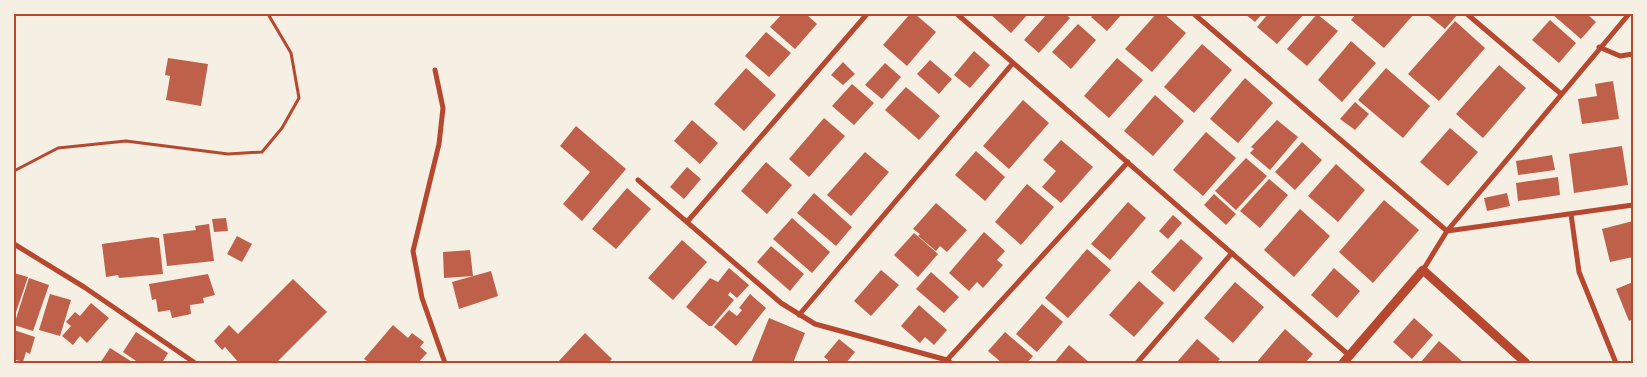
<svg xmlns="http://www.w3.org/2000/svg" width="1647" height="377" font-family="Jost,sans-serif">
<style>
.building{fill:#bf614a}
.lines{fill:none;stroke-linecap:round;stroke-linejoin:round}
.path{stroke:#b5482f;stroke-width:3}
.minor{stroke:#b5482f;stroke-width:5}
.tertiary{stroke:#b5482f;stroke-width:9}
.neatline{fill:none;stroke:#b5482f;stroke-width:2}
</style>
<rect width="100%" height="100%" fill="#f6efe4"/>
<path class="building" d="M782,14h24l11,10 -22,25 -25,-22z
M910,14h5l21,18 -29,34 -24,-21z
M990,14h38l-17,19z
M1047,14h18l5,4 -31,35 -15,-13z
M1094,14h28l-15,17 -16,-14z
M1156,14h8l22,19 -34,39 -27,-23z
M1245,14h17l-7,8z
M1268,14h36l-27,30 -20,-17z
M1317,14l21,17 -31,35 -20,-17z
M1356,14h58l-30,34 -33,-28z
M1431,14h27l-13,15 -16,-13z
M1552,14h35l9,8 -15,17z
M1550,20l26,23 -17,20 -27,-23z
M1455,21l30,27 -46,53 -31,-27z
M1078,24l18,16 -25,29 -19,-17z
M766,32l25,21 -22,24 -24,-21z
M1351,41l25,22 -34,39 -24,-22z
M1202,44l30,26 -38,43 -30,-26z
M974,51l16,14 -20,23 -16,-13z
M168,58l40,6 -7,42 -35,-6 4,-24 -5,-1z
M1117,58l26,22 -34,38 -25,-22z
M930,60l22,19 -13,15 -22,-20z
M843,62l12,12 -12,11 -12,-10z
M885,63l16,14 -19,22 -17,-14z
M1499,65l27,23 -43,50 -27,-24z
M746,68l30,27 -32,36 -30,-27z
M1386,68l44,38 -27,32 -45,-38z
M1245,78l28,25 -35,40 -28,-24z
M1613,81l6,38 -37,5 -4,-25 19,-3 -2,-12z
M852,84l22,19 -20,22 -22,-19z
M906,87l34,29 -21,24 -34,-30z
M1155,95l29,26 -31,35 -29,-25z
M1023,100l26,23 -40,46 -26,-23z
M1355,102l14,12 -14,16 -15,-11z
M824,118l21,18 -36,41 -20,-18z
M692,120l26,23 -18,21 -26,-23z
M1277,120l21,17 -28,33 -20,-17 4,-4 -3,-2z
M576,126l50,43 -44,52 -19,-17 27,-32 -30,-26z
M1450,128l28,24 -30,34 -28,-24z
M1206,132l30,26 -33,38 -30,-26z
M1061,140l32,27 -32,36 -19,-16 14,-16 -13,-11z
M1302,142l20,18 -27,30 -20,-18z
M1622,146l6,39 -54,8 -5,-39z
M976,151l29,26 -20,24 -30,-26z
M865,152l24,20 -38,44 -24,-21z
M1552,155l3,15 -37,5 -2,-14z
M1246,158l21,18 -31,34 -21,-19z
M766,162l26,23 -25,29 -26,-23z
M1336,164l29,26 -27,32 -30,-26z
M687,167l14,12 -17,20 -14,-12z
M1558,177l2,18 -42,6 -2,-18z
M1269,179l19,16 -28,33 -20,-17z
M1027,184l27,23 -33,38 -26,-23z
M627,188l24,21 -35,40 -24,-20z
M814,193l38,34 -16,19 -39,-33z
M1507,193l3,13 -23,5 -3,-13z
M1214,194l22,20 -10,11 -22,-20z
M1384,200l35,30 -46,53 -34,-31z
M1128,202l18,16 -36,42 -19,-16z
M936,203l31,27 -20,22 -7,-6 -4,5 -18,-15 2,-2 -7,-5z
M1300,209l30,27 -36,41 -30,-27z
M1173,215l9,8 -14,16 -9,-8z
M226,218l2,13 -14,1 -2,-13z
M792,218l38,34 -18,21 -39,-34z
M1633,221v36l-23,5 -8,-33z
M209,224l5,37 -47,5 -4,-32 33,-4 -1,-4z
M984,232l21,19 -8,9 6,5 -20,23 -6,-6 -8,9 -20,-18z
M914,233l24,21 -20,23 -24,-22z
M237,236l15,8 -10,18 -15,-8z
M152,237l7,1 4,36 -44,4 -1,-3 -12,2 -4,-33z
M1181,239l22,19 -29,34 -23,-20z
M682,240l25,22 -34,38 -25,-22z
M771,246l33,28 -14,17 -33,-29z
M1087,249l24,21 -43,48 -23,-20z
M470,250l3,26 -29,2 -1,-26z
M729,268l20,17 -12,13 -7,-6 -2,3 6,5 -22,26h-3l-23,-19 24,-29 8,4z
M1334,268l26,23 -23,27 -26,-23z
M881,270l18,15 -28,31 -17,-15z
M491,271l7,25 -39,13 -7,-27z
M931,272l28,25 -15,16 -28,-24z
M14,273l14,4 -14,41z
M208,274l7,21 -12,3 1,5 -14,2 1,9 -19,4 -2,-8 -12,2 -2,-13 -4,1 -3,-16z
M29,278l20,7 -16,46 -19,-6z
M293,279l34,33 -51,51h-37l-14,-16 -3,3 -8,-9 15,-16 9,9z
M1139,281l25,22 -30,34 -25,-22z
M1235,282l29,25 -31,36 -29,-25z
M1633,282v37l-4,2 -13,-32z
M50,294l21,6 -11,36 -21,-6z
M750,294l16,14 -30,38 -22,-19 15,-17 8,6 5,-6 -3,-2z
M91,303l18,15 -22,25 -7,-7 -7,9 -11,-9 9,-10 -5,-4 9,-10 5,4z
M1042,304l21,18 -26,30 -21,-18z
M919,305l28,25 -13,15 -9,-8 -5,6 -19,-17z
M769,318l36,15 -12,30h-42z
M1414,318l19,17 -21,24 -19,-17z
M393,325l15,13 4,-5 12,9 -4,5 7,6 -9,10h-53l2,-2 -3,-2z
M1285,329l28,25 -8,9h-49z
M14,330l21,7 -5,17 -4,-2 -3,10 -7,-2 -2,3z
M136,332l32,21 -6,10h-23l-16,-11z
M1005,332l28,24 -6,7h-25l-14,-12z
M585,333l27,26 -3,3 2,1h-54z
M839,339l16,13 -9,11h-18v-3l-4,-3z
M1197,339l23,20 -4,4h-40z
M1439,341l24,21 -1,1h-42z
M1069,345l21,18h-36z
M110,348l24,15h-34z"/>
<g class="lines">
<path class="path" d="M14,171l44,-23 68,-7 102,13 34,-2 20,-24 17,-30 -8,-45 -23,-39"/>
<path class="minor" d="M957,14l393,342
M1194,14l253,217 186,-26
M1467,14l93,79
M1599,47l21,9 13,-2
M435,70l8,38 -4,36 -26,107 9,47 23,65
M638,180l143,123 34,21 132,36 4,3
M1571,214l8,58 37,91
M687,222l180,-208
M14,244l70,43 111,76
M1423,270l24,-39 182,-217
M799,315l214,-252
M947,360l181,-198
M1137,363l95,-110"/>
<path class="tertiary" d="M1343,363l80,-93 103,93"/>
</g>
<rect width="1647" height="377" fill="none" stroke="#f6efe4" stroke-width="30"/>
<rect x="15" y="15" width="1617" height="347" class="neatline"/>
</svg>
